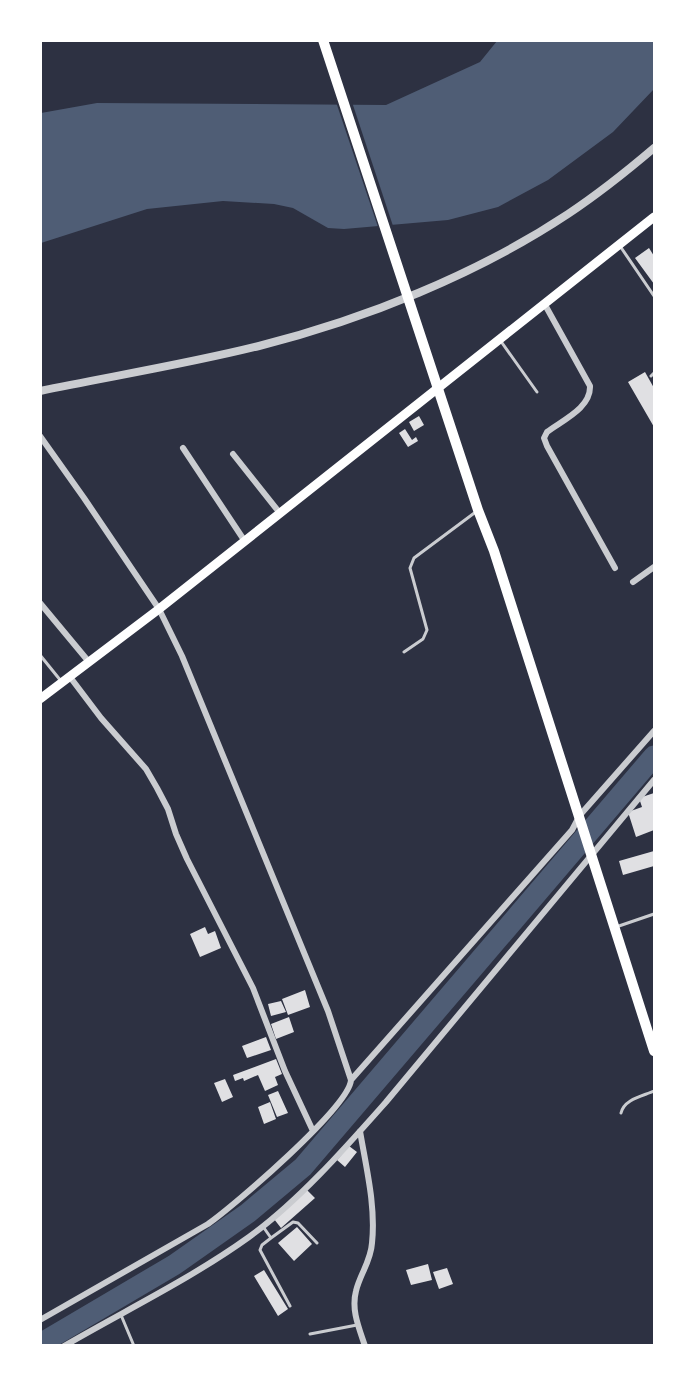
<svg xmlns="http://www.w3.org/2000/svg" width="695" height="1386" font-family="'Golos Text',sans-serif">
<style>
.water{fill:#4f5d75}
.pier{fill:#2d3142}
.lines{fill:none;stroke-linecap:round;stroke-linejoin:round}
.river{stroke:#4f5d75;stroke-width:21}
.building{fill:#e0e0e3}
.service{stroke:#caccd0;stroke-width:3}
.minor{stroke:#caccd0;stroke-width:6}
.tertiary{stroke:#caccd0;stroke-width:8}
.secondary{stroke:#fff;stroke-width:9}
.trunk{stroke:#fff;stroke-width:10}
</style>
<rect width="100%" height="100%" fill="#2d3142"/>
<path class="water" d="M497,41h157v48l-41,43 -65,48 -50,27 -50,13 -104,9 -16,-1 -35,-20 -19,-4 -51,-3 -76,8 -106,34v-130l56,-10 289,2 94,-43z"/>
<path class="pier" d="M336,102h16l42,127 -15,1z"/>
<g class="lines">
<path class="river" d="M40,1344l134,-79 74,-52 55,-46 351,-411"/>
</g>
<path class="building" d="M649,248l5,8v28l-19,-26z
M645,372l9,16v39l-26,-45z
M419,416l5,9 -10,6 -5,-9z
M405,429l7,11 4,-3 2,4 -10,6 -9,-14z
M654,793v37l-18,7 -8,-25 14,-5 -3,-9z
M654,851v15l-31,9 -4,-14z
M205,927l3,7 7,-3 6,17 -21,9 -10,-23z
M305,990l5,17 -22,8 -6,-16z
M281,1001l5,11 -15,4 -3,-12z
M289,1017l5,15 -18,7 -5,-15z
M266,1037l5,13 -24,8 -5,-12z
M276,1059l6,15 -7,3 3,8 -13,6 -7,-16 -14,6 -1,-3 -8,3 -2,-6z
M225,1079l8,18 -11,5 -8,-19z
M278,1091l10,22 -11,4 -9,-22z
M270,1102l6,17 -12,5 -6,-17z
M349,1146l8,6 -12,15 -8,-7z
M306,1189l9,9 -34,30 -7,-9z
M297,1227l15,17 -18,17 -16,-18z
M428,1264l4,16 -21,5 -5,-15z
M447,1268l6,16 -14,5 -6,-17z
M264,1270l24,39 -10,7 -24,-40z"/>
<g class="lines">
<path class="service" d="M620,246l34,50
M500,340l37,52
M651,376l3,-3
M404,652l19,-13 4,-9 -17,-62 4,-10 63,-47
M40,655l21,26
M616,927l38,-13
M621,1113c3,-14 22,-17 33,-22
M264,1228l7,10 -9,7 -2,5 30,56
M271,1238l22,-16 5,1 19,20
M121,1315l13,31
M310,1334l47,-9"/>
<path class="minor" d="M544,303l46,83c1,22 -27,34 -43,46l-3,6 3,8 68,122
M40,436l44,62 75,111 23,47 146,355 23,69c-2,27 -116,125 -143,144l-168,96
M183,448l61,92
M233,454l46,58
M633,582l21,-15
M40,603l49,59
M70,677l31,41 45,51 11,19 11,21 8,25 11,25 66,129 32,83 28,60
M351,1080l221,-250 8,-15 74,-84
M360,1131c6,36 16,75 12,112 -1,18 -12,31 -16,48 -5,19 3,37 9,55
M64,1346c62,-36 128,-68 185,-109 49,-35 98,-91 137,-135l268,-322"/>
<path class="tertiary" d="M40,391c73,-15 147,-27 219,-45 106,-27 217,-71 309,-132 30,-20 59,-43 86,-66"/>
<path class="secondary" d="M40,699l119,-90 495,-392"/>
<path class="trunk" d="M323,40l155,470 16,41 160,500"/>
</g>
<rect width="695" height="1386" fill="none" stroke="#ffffff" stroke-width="84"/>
</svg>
